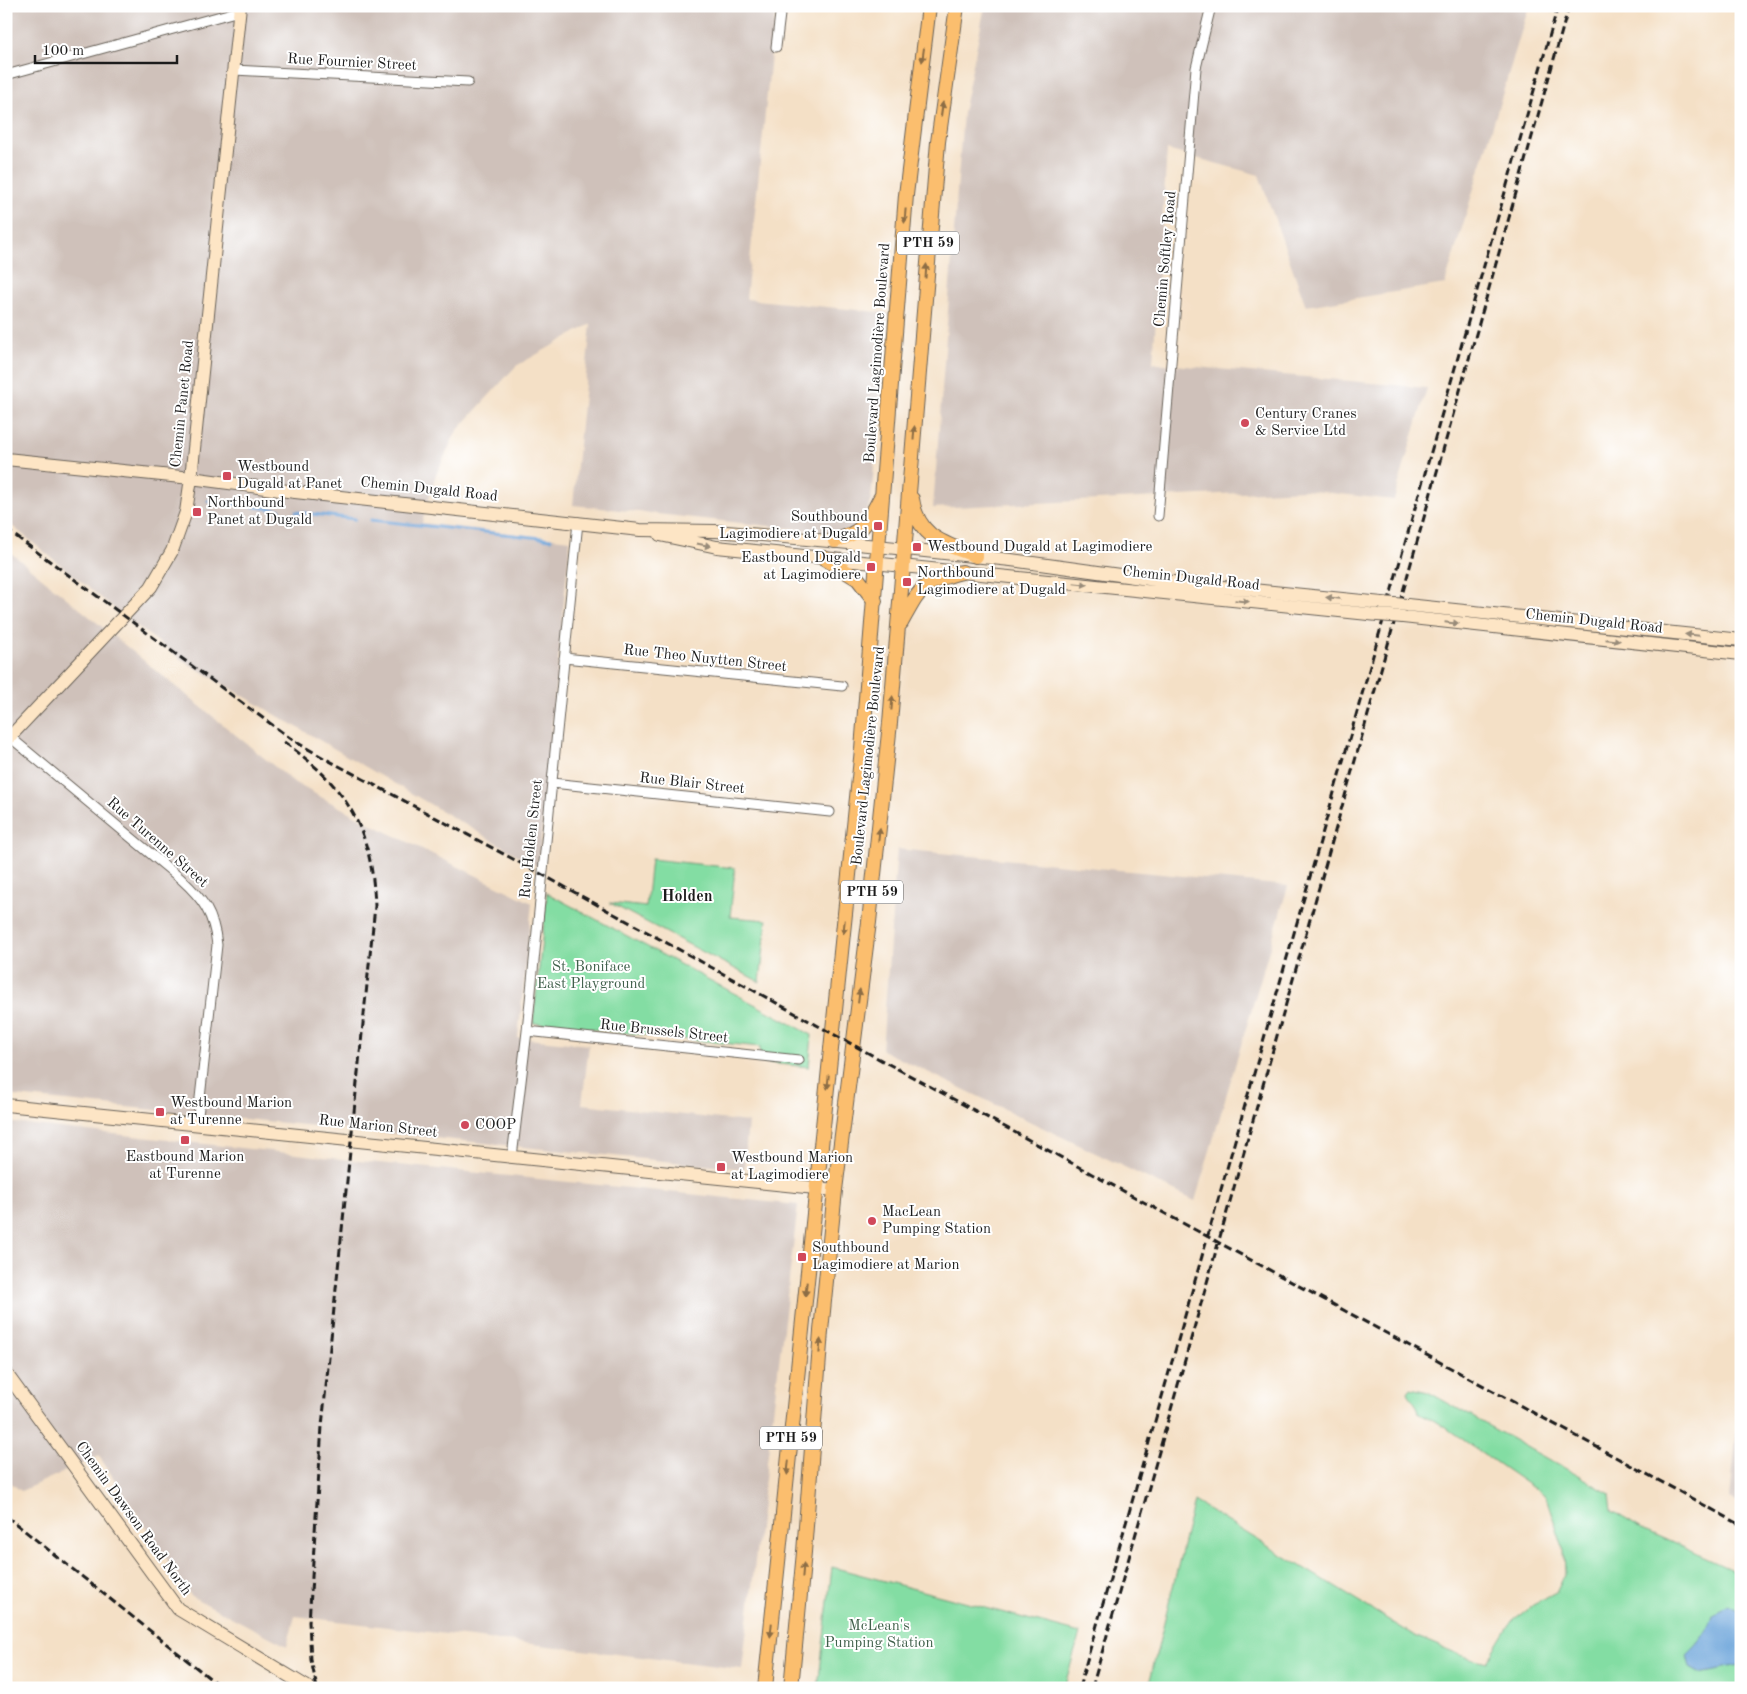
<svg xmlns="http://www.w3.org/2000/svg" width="1747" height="1694" font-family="'Old Standard TT',serif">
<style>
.industrial{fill:#cfc1ba}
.green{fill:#83dda3;stroke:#507c60}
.water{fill:#6ca4da;stroke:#44607b}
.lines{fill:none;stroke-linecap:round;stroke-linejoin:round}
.stream{stroke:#6ca4da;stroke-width:3}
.street-casing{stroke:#686158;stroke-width:11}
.secondary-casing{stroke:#686158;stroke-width:14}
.primary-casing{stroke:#686158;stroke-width:16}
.street{stroke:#fff;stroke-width:9}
.secondary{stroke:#fde5c5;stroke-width:12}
.primary{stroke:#fbbe6e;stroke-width:14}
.rail{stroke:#1c1c1c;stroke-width:3;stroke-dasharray:8 4;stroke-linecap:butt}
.secondary-bridge-casing{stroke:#686158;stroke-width:14;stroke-linecap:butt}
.secondary-bridge{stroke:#fde5c5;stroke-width:12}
.oneway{fill:#8c6d45}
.oneway2{fill:#988b79}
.poi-dot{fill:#d1495b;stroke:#fff;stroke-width:2}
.labels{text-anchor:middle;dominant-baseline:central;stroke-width:4;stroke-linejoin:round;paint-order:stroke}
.shield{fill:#fff;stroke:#606060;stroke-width:1}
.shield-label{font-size:14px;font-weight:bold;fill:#1c1c1c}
.street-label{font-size:15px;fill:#1c1c1c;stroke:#fff}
.poi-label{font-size:15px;fill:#1c1c1c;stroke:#fff;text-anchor:start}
.park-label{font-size:15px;fill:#40604b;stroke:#fff}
.neighbourhood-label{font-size:16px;font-weight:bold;fill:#1c1c1c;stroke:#fff}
</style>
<rect width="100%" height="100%" fill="#fff"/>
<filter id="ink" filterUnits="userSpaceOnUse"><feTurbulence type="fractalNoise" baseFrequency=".02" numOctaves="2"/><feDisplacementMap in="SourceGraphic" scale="10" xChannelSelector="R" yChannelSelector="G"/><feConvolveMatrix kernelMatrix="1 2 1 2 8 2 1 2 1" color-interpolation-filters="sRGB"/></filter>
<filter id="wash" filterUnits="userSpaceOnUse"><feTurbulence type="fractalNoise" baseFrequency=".0096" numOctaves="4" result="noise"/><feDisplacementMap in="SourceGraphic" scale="20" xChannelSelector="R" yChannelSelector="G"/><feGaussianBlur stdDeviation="1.12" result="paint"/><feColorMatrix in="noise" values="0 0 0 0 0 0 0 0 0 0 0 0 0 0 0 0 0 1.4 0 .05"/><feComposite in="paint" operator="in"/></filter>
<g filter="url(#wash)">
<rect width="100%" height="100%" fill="#f4e0c6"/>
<path class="industrial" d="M6,6h770l-30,293 142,14 -17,186 -5,16 -17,17 -14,1 -262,-28 18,-181 -75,42 -60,66 -21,45 -13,46 148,17 -32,327 -353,-205 -60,-45 -119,-96z
M985,6h544l-84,278 -139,22 -47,-131 -92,-25 -14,213 274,25 -33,112 -90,-10 -371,18 30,-395z
M6,549l289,234 74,40 163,80 -14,135 71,7 -7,59 166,18 -4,47 -738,-74z
M897,849l391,37 -93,315 -313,-151z
M6,1122l353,39 439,44 -56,464 -447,-53 -8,30 -96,-50 -92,-140 -78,35 -15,-12z
M1741,1386v118l-11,-5z"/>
<path class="green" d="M651,859l84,9 -5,49 37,3 -7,62 -150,-79 36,4z
M547,893l265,142 -3,32 -50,-5 1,-15 -227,-24z
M1411,1388l17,4 182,102 2,17 30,18 99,45v114h-593l46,-187 221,135 48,20 24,6 25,-41 21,-16 23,-12 9,-19 -1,-23 -18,-54 -107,-74 -20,-10c-1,-9 -8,-13 -11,-21z
M832,1567l248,66 -16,55h-246z"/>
<path class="water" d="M1728,1606l9,4 4,3v52l-42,8 -9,-5 -3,-13c15,-14 20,-22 26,-41z"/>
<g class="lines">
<path class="stream" d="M208,501l72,9
M296,512l59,7
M371,520l180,19"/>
</g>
</g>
<g filter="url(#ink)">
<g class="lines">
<defs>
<path id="street" d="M776,47l5,-41
M234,70l234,12
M6,75l233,-64
M1158,516l38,-448 15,-62
M564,658l278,28
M10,737l171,142c22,20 33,35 36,66l-20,180
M552,783l278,29
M527,1031l272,29
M512,1157l15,-126 51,-509"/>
<path id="secondary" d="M6,459l185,19 104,14 345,38 76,1 113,10 182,19 152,21 219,22
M660,535l57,12 661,68
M1407,605l334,35
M1403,617l338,37
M6,741l145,-154 21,-36 14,-39 5,-34 49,-472
M6,1105l829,85
M6,1373l172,236 131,79"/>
<path id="primary" d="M912,499c6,39 32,44 64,57
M835,541c31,-11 31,-17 46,-44
M824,558l34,21 17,22
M901,623c20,-36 21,-41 61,-51
M765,1688l97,-939 44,-554 23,-189
M791,1688l13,-136 17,-221 14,-141 34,-268 21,-199 48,-581 19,-136"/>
</defs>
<use href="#street" class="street-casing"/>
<use href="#secondary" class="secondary-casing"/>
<use href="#primary" class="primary-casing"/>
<use href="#street" class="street"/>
<use href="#secondary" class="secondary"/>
<use href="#primary" class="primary"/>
<path class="rail" d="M6,529l288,212 30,17 219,117 290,159 908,491
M284,742c63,45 88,86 91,164l-53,520 -13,196 2,38 6,28
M6,1516l216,172
M1079,1688l479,-1682
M1092,1688l477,-1682"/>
<defs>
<path id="secondary-bridge" d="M1382,603l25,2
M1378,615l25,2"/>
</defs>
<use href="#secondary-bridge" class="secondary-bridge-casing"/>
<use href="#secondary-bridge" class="secondary-bridge"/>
</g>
<defs><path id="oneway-solid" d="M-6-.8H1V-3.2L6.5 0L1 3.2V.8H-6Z" transform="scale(1.25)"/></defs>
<g class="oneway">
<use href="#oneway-solid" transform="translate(923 55) rotate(98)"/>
<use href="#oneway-solid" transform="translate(942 109) rotate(-82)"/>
<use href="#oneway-solid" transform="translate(905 216) rotate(95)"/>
<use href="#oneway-solid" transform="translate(926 271) rotate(-86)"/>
<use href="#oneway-solid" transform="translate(914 433) rotate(-86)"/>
<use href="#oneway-solid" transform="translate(892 703) rotate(-85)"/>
<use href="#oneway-solid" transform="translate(879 835) rotate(-84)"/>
<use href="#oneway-solid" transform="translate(844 927) rotate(96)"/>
<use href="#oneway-solid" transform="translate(859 996) rotate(-83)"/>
<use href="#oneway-solid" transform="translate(828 1082) rotate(96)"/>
<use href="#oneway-solid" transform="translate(806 1289) rotate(96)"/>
<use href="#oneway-solid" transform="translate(820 1346) rotate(-85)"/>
<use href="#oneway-solid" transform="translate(788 1468) rotate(96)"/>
<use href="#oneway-solid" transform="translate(803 1570) rotate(-85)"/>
<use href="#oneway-solid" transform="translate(771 1630) rotate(96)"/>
</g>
<g class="oneway2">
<use href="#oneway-solid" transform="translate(704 545) rotate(11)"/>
<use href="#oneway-solid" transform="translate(1081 584) rotate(6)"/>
<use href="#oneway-solid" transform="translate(1333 598) rotate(-174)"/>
<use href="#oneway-solid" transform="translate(1242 601) rotate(6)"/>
<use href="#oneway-solid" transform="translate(1452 623) rotate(6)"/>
<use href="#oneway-solid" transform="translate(1692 635) rotate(-174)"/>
<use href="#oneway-solid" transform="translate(1613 640) rotate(6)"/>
</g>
</g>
<g class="poi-dot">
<circle cx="1245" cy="423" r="5"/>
<rect x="222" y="471" width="10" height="10" rx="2.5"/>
<rect x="192" y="507" width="10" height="10" rx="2.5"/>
<rect x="873" y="521" width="10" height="10" rx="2.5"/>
<rect x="912" y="542" width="10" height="10" rx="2.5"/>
<rect x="866" y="562" width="10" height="10" rx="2.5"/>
<rect x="902" y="577" width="10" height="10" rx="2.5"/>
<rect x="155" y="1107" width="10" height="10" rx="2.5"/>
<circle cx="465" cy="1125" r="5"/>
<rect x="180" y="1135" width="10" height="10" rx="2.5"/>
<rect x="716" y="1162" width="10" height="10" rx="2.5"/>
<circle cx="872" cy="1221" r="5"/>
<rect x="797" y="1252" width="10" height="10" rx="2.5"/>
</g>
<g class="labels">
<g class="shield">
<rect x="897" y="231.5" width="62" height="23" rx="4"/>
<rect x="841" y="880.5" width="62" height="23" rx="4"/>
<rect x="760" y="1426.5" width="62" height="23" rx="4"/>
</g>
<g class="shield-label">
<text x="928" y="243">PTH 59</text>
<text x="872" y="892">PTH 59</text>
<text x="791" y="1438">PTH 59</text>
</g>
<g class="street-label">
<text transform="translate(352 63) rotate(3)">Rue Fournier Street</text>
<text transform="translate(1166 259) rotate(-85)">Chemin Softley Road</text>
<text transform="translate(878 353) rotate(-86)">Boulevard Lagimodière Boulevard</text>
<text transform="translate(183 404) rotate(-84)">Chemin Panet Road</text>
<text transform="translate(429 490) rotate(6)">Chemin Dugald Road</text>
<text transform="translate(1191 579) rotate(6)">Chemin Dugald Road</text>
<text transform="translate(1594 622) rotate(6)">Chemin Dugald Road</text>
<text transform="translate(705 659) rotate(6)">Rue Theo Nuytten Street</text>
<text transform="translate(869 756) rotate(-84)">Boulevard Lagimodière Boulevard</text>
<text transform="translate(692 784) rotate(6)">Rue Blair Street</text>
<text transform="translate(532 839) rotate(-84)">Rue Holden Street</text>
<text transform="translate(157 843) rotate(41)">Rue Turenne Street</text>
<text transform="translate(664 1032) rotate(6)">Rue Brussels Street</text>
<text transform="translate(378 1127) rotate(6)">Rue Marion Street</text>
<text transform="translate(133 1519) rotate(54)">Chemin Dawson Road North</text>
</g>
<g class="poi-label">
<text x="1255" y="414">Century Cranes<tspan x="1255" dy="17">&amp; Service Ltd</tspan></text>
<text x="237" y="467">Westbound<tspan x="237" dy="17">Dugald at Panet</tspan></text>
<text x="207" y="503">Northbound<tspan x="207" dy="17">Panet at Dugald</tspan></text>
<text x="868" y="517" text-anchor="end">Southbound<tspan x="868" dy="17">Lagimodiere at Dugald</tspan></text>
<text x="927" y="547">Westbound Dugald at Lagimodiere</text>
<text x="861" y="558" text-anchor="end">Eastbound Dugald<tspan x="861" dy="17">at Lagimodiere</tspan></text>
<text x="917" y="573">Northbound<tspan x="917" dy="17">Lagimodiere at Dugald</tspan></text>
<text x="170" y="1103">Westbound Marion<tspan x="170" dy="17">at Turenne</tspan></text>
<text x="475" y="1125">COOP</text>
<text x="185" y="1157" text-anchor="middle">Eastbound Marion<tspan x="185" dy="17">at Turenne</tspan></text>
<text x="731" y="1158">Westbound Marion<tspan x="731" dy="17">at Lagimodiere</tspan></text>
<text x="882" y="1212">MacLean<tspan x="882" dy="17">Pumping Station</tspan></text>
<text x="812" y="1248">Southbound<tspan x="812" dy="17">Lagimodiere at Marion</tspan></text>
</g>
<g class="park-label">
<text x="591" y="967">St. Boniface<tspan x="591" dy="17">East Playground</tspan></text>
<text x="879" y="1626">McLean's<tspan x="879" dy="17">Pumping Station</tspan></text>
</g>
<g class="neighbourhood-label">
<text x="687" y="897">Holden</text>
</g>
</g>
<rect width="1747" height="1694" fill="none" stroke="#fff" stroke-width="25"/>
<path d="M35 55v8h142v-8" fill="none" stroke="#1c1c1c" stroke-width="2.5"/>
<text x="42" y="55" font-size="15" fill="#1c1c1c" stroke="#ffffff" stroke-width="4" paint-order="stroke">100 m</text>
</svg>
